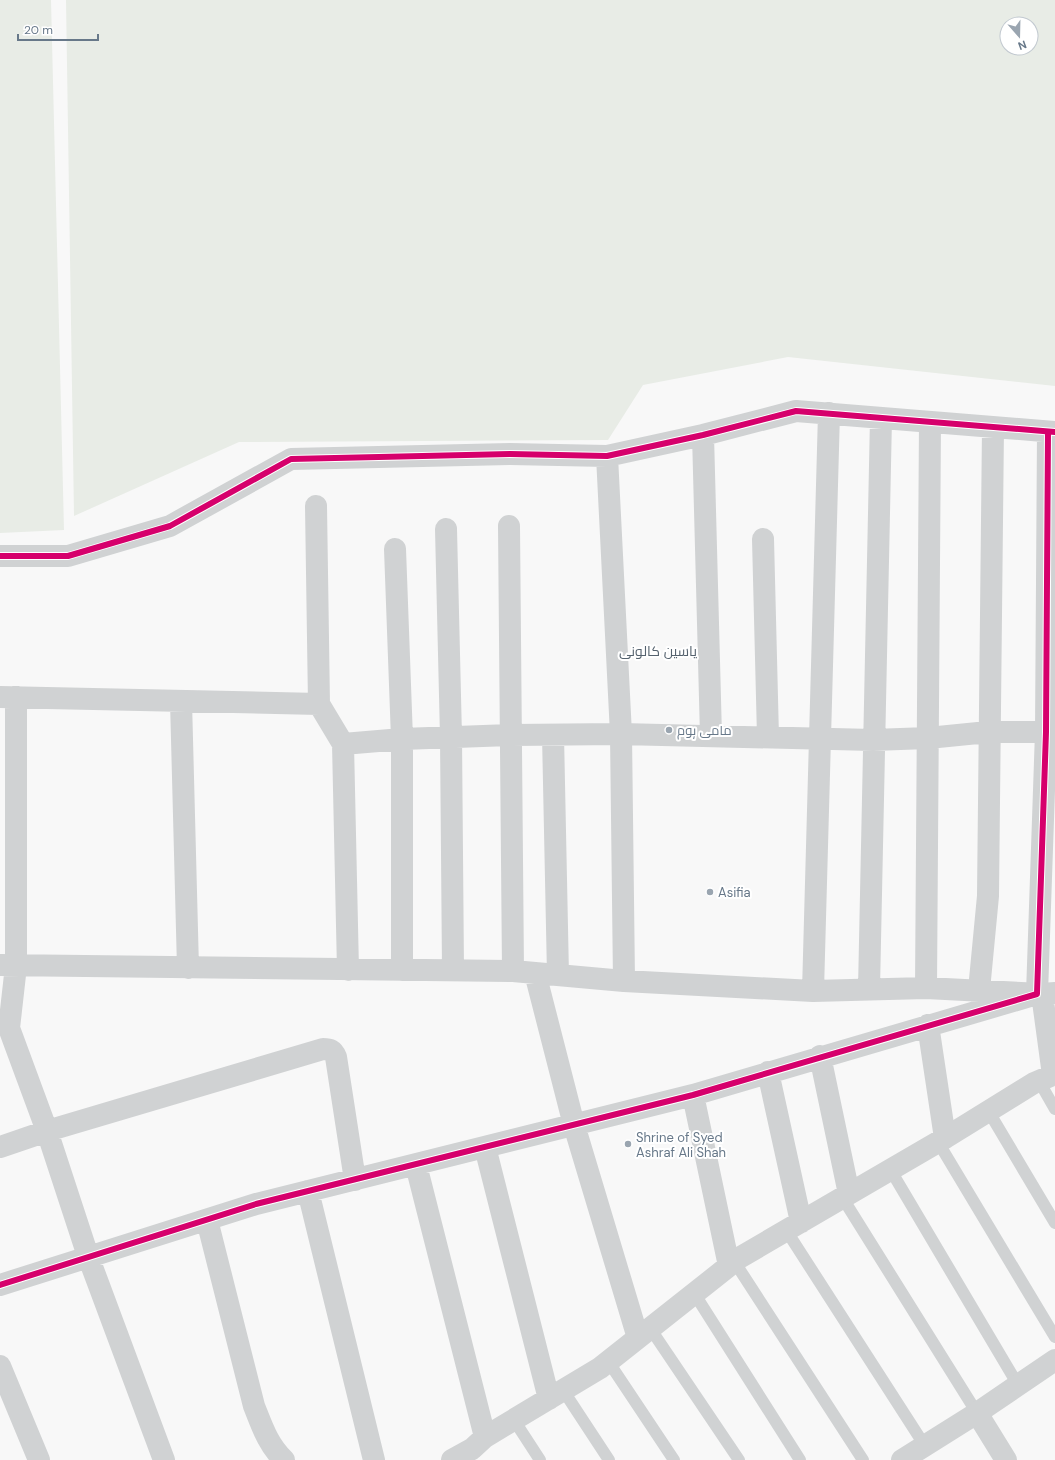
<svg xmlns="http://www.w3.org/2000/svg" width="1055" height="1460" font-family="'DM Sans',Cairo,sans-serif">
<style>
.green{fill:#e8ece6;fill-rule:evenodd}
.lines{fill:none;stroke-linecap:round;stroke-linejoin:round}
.service{stroke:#d0d2d3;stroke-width:12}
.minor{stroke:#d0d2d3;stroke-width:22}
.tertiary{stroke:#d0d2d3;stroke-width:22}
.cycleway-casing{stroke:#fff;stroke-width:8}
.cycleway{stroke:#d6006c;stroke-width:6}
.poi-dot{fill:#9aa5b0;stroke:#fff;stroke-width:1.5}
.labels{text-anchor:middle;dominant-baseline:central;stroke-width:4;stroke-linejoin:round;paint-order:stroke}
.poi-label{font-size:13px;fill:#677889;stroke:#fff;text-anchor:start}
.neighbourhood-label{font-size:14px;fill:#55626e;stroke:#fff}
</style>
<rect width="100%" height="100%" fill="#f8f8f8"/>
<path class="green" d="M0,0h51l13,530 -64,3z
M66,0h989v386l-267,-29 -145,28 -35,55 -369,2 -165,74zM1007,24h24v24h-24z"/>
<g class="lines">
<path class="service" d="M1039,1081l16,28
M989,1112l66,111
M938,1142l117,195
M890,1169l128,216
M842,1197l135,216
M786,1230l139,216
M734,1261l129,199
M694,1293l106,167
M650,1328l89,132
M608,1361l66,99
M563,1390l46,70
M514,1420l26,40"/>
<path class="minor" d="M703,435l8,301
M607,456l14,278 3,247
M316,506l3,198 24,40 59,-5 109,-4 110,-1 252,6 55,-2 60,-6h67
M509,526l4,445
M446,529l5,208 2,233
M763,539l5,198
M395,549l7,190v231
M0,556h68l102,-30 121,-67 219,-5 97,2 96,-21 93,-24 259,21
M0,697l319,7
M16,697v269l-7,62 38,103 41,125 76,204
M181,701l7,267
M553,735l5,240
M343,744l5,226
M0,965l513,6 111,10 189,10 113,-3 116,6 13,-1
M535,973l39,152 64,213
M926,988l4,-566
M869,989l12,-571
M979,990l9,-94 5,-469
M813,991l16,-578
M1042,994l11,81
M928,1025l17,113
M820,1056l29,138
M768,1072l33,150
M693,1095l36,171
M0,1147l47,-16 276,-82c7,0 10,1 13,8l19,123
M485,1147l64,252
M416,1165l69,272
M308,1191l66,269
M207,1220l47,186c8,20 14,39 30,54
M0,1285l256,-81 437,-109 344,-101 9,-262 2,-300
M0,1366l39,94
M452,1460l20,-11 13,-12 115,-69 139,-110 206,-120 89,-55 21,-9"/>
<path class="tertiary" d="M977,1413l29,47
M902,1460l75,-47 78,-53"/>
<defs>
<path id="cycleway" d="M0,556h68l102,-30 121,-67 219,-5 97,2 96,-21 93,-24 259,21
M0,1285l256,-81 437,-109 344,-101 9,-262 2,-300"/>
</defs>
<use href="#cycleway" class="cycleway-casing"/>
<use href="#cycleway" class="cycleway"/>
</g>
<g class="poi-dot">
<circle cx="669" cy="730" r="4"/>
<circle cx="710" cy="892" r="4"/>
<circle cx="628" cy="1144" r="4"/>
</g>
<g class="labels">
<g class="poi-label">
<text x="677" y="730">مامی ہوم</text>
<text x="718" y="892">Asifia</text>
<text x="636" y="1137">Shrine of Syed<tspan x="636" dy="15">Ashraf Ali Shah</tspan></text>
</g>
<g class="neighbourhood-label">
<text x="658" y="651">یاسین کالونی</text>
</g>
</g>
<g transform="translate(1019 36) rotate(160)"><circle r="19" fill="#ffffff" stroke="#c2c9d0"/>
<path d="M0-3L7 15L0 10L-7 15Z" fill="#9aa5b0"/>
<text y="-6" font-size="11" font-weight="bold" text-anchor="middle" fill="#677889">N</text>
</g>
<path d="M18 34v6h80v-6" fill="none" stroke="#677889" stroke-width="2"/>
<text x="24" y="34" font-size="12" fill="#677889" stroke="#ffffff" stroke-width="3" paint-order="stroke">20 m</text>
</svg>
